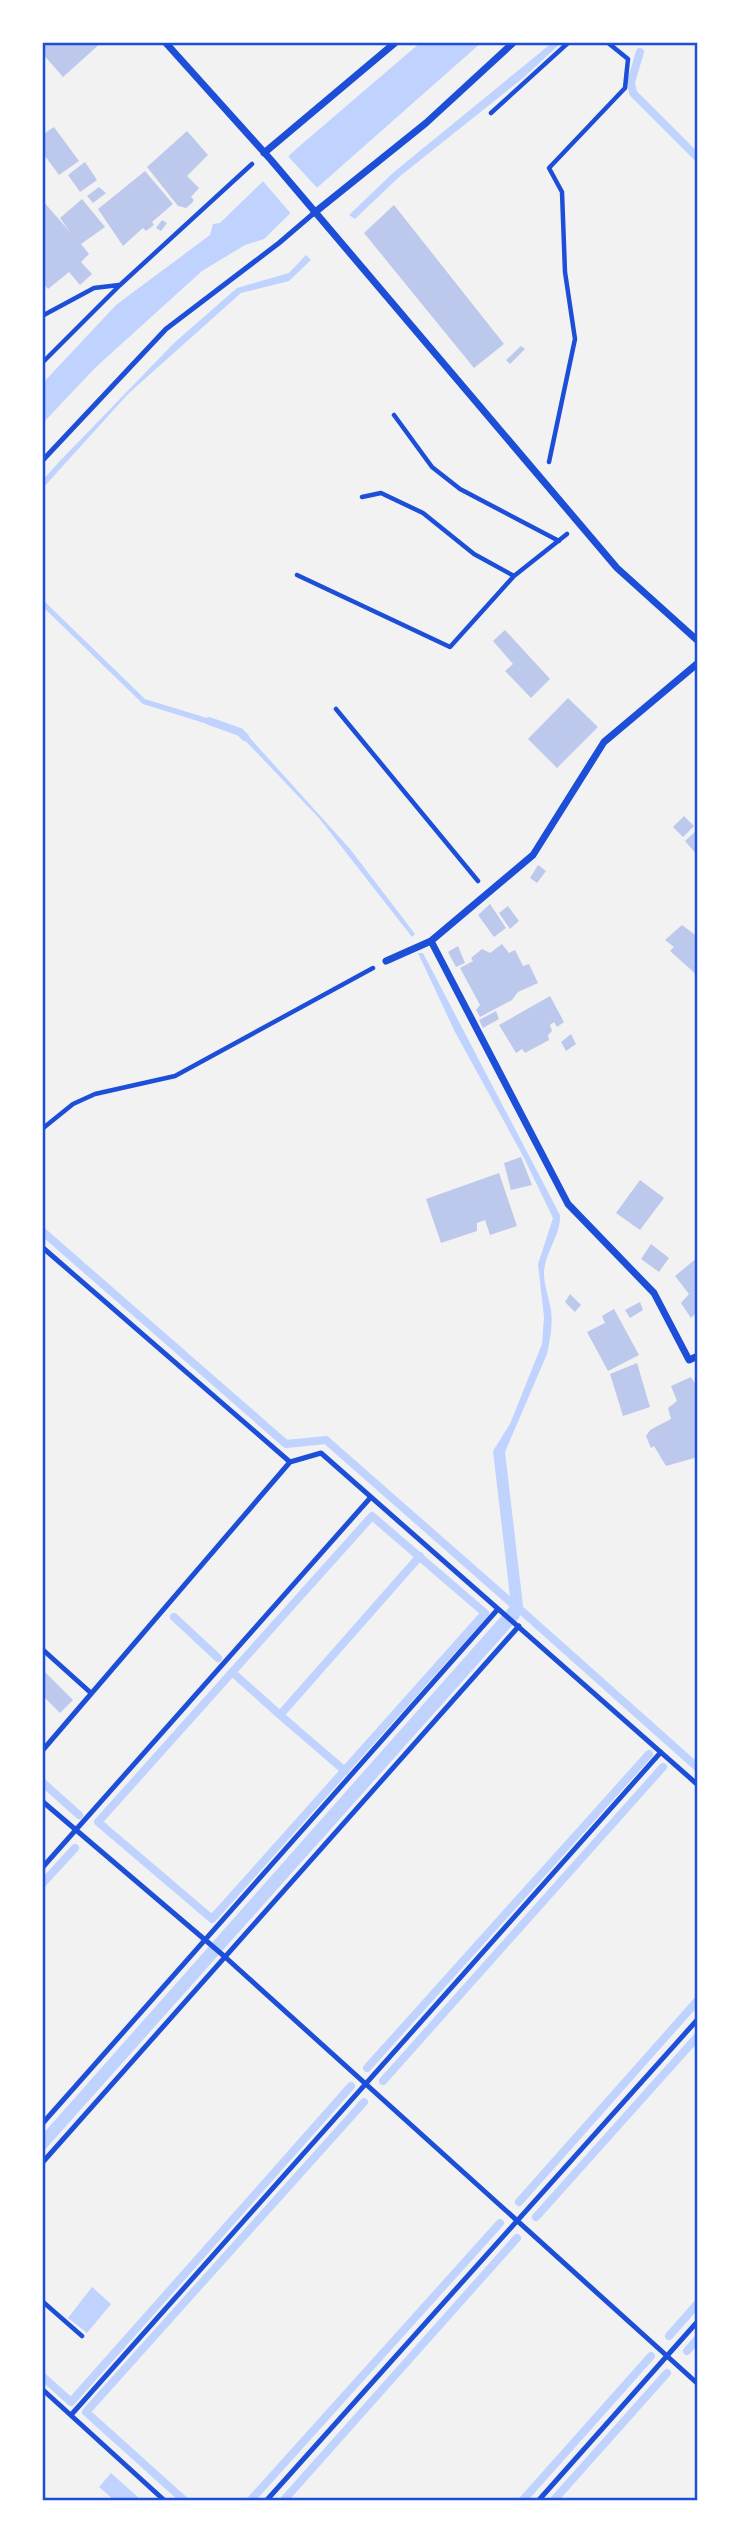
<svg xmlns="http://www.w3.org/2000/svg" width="740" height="2543" font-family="Signika,sans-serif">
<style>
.water{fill:#bfd3fe}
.pier{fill:#f2f2f2}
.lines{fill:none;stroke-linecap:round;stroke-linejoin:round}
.stream{stroke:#bfd3fe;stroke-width:8}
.building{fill:#bdc9ec}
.path{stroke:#1d4ed8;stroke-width:4.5}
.service{stroke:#1d4ed8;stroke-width:5}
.minor{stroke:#1d4ed8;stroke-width:7}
.neatline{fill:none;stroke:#1d4ed8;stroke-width:2.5}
</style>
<rect width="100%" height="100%" fill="#f2f2f2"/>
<path class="water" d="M421,42h61l-172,152 -46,45 -19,6 -43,26 -106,96 -54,57v-40l74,-79 94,-70 3,-11 7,-1 75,-73z
M553,42h9l-39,36 -124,99 -44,42 -6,-4 45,-43z
M306,255l5,5 -22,21 -48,12 -112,100 -87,96v-8l16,-18 116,-120 63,-55 52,-15z
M42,599l103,100 75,23 -3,5 -74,-23 -101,-98z
M241,728l109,121 65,85 -3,3 -93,-119 -81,-85z
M418,953h5l137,262c1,20 -15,37 -16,58 0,12 5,25 7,37 2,15 -1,30 -4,44l-42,98 18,154 -4,12 -477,535v-18l469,-530 -18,-154 17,-27 32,-80 2,-27 -6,-53 15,-46 -30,-62 -68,-124z
M92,2287l19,17 -24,29 -19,-15z
M111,2473l29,26 -3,2h-22l-16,-14z"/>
<path class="pier" d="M286,154l33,36 -26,26 -32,-37z"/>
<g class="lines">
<path class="stream" d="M640,52l-9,30 2,11 65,65
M209,721l31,11 5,5
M42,1231l244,213 40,-4 189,166
M372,1516l113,97 -273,306 -114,-97z
M515,1605l183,163
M174,1617l44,41
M232,1672l48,43
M345,1771l-65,-56 140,-159
M42,1782l37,33
M42,1884l33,-36
M367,2068l282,-314
M383,2081l280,-314
M519,2202l179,-202
M536,2217l162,-181
M669,2336l29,-33
M687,2351l11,-13
M42,2376l29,26 280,-316
M185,2501l-99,-89 278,-310
M250,2501l250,-278
M283,2501l234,-263
M522,2501l129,-145
M553,2501l114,-128"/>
</g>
<path class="building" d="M42,42h60l-39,35 -21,-24z
M54,127l25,34 -20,14 -17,-23v-17z
M187,131l21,24 -21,21 12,12 -8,9 3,3 -2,3 -6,5 -8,-2 -31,-39z
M85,162l12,18 -17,12 -12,-17z
M145,171l28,33 -21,18 2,3 -8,6 -3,-3 -20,18 -25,-37z
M99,187l7,6 -13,10 -6,-7z
M82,199l23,28 -24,17 8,10 -8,8 11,12 -12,11 -11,-13 -21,17 -6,-7v-82l28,32 -10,-14z
M394,205l110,139 -30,24 -110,-135z
M162,220l5,3 -6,8 -5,-3z
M521,346l4,3 -15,15 -4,-4z
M505,630l45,49 -19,19 -26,-27 8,-7 -20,-23z
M568,698l30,29 -41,41 -29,-29z
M684,816l10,10 -11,11 -10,-10z
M698,829v27l-13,-15z
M538,865l8,6 -9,12 -7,-5z
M490,904l16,24 -12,9 -16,-22z
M508,906l11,15 -9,8 -11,-16z
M682,925l16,12v39l-28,-25 4,-4 -9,-7z
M502,944l7,9 6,-3 8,16 6,-2 9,19 -20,9 -6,8 -32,17 -4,-7 4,-5 -20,-37 13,-7 -2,-3 11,-9 8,4z
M458,946l7,17 -9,4 -8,-15z
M550,996l14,26 -7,5 -3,-5 -4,3 2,6 -4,4 1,5 -24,13 -3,-4 -6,4 -17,-28z
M496,1011l3,8 -16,9 -4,-8z
M571,1034l5,10 -10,7 -5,-9z
M521,1157l11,28 -21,5 -7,-27z
M499,1173l18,53 -27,9 -5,-15 -8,3v8l-36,12 -15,-44z
M640,1180l24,18 -24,32 -24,-17z
M651,1244l18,14 -10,14 -18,-13z
M698,1257v54l-7,7 -10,-15 8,-9 -14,-18z
M570,1294l11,11 -6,7 -10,-10z
M640,1302l3,8 -13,8 -5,-8z
M614,1309l25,46 -31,16 -21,-39 18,-9 -3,-7z
M637,1363l13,44 -27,9 -13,-42z
M691,1377l7,11v69l-32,9 -12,-20 -3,2 -5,-12 4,-6 21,-11 -3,-11 9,-7 -6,-15z
M42,1669l31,31 -13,13 -18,-18z"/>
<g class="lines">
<path class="path" d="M491,113l78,-71
M42,316l52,-28 25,-3
M42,363l78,-78 132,-121
M394,415l38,52 28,22 99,52
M549,462l26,-123 -10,-67 -3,-80 -13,-24 76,-80 3,-29 -21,-17
M362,497l19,-4 42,20 51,41 40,22
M297,575l153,72 64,-71 53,-42
M336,709l142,172
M42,1129l31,-25 22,-10 80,-18 198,-108
M42,2301l40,35"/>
<path class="service" d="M42,461l124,-132 113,-86 35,-30
M42,1247l248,215
M42,1649l49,44
M42,1751l248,-289 31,-9 377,332
M42,1801l182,155 474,428
M42,1868l329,-371
M42,2124l456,-515
M42,2163l477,-537
M42,2389l123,112
M71,2415l590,-663
M266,2501l432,-482
M538,2501l160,-180"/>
<path class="minor" d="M165,42l106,118 346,408 81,73
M264,153l132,-111
M314,213l112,-90 88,-81
M431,941l137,263 86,89 35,67 9,-4
M386,961l45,-20 102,-86 71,-113 94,-79"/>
</g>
<rect width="740" height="2543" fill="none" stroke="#ffffff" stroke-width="88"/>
<rect x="44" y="44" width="652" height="2455" class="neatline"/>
</svg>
